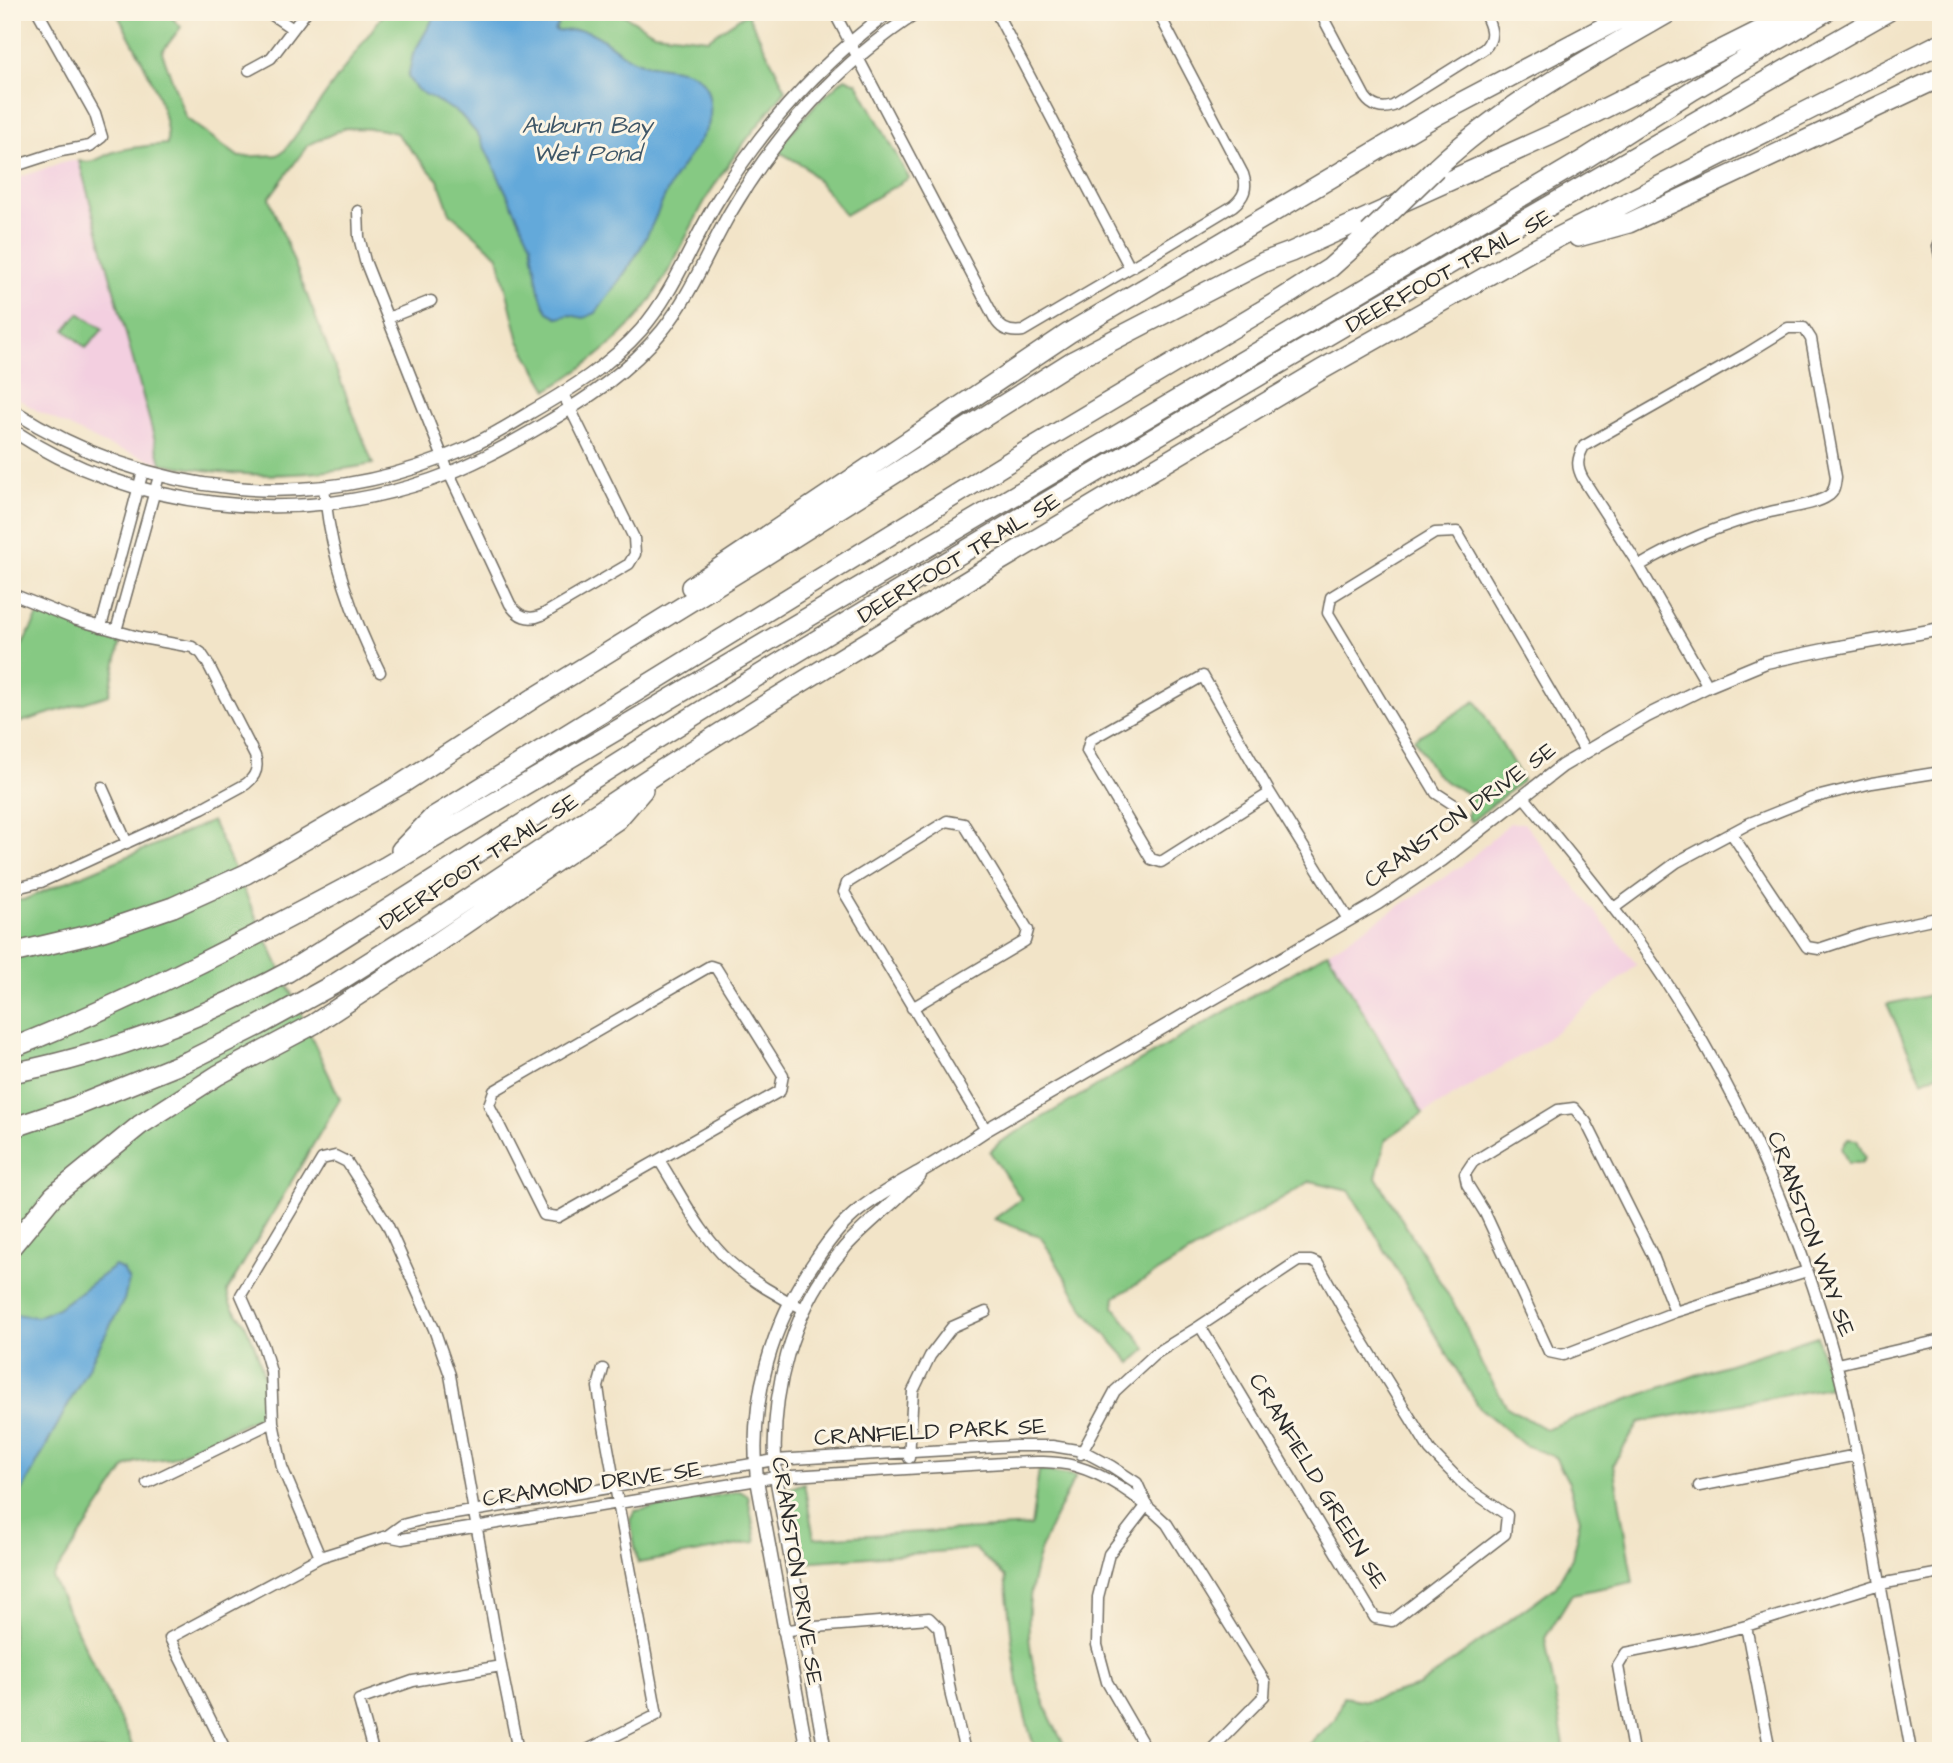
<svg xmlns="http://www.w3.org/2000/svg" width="1953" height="1763" font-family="'Architects Daughter',sans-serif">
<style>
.built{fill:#f3cfe0}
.green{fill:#86c983;stroke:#587a57;stroke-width:2}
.water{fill:#64a9da;stroke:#486a82;stroke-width:2}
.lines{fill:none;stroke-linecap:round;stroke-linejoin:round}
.minor-casing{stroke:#716c62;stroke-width:13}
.tertiary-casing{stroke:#716c62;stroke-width:15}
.motorway-casing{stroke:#716c62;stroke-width:22}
.minor{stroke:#fff;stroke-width:10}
.tertiary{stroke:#fff;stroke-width:12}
.motorway{stroke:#fff;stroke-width:19}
.motorway-bridge-casing{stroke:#716c62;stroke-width:22;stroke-linecap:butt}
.motorway-bridge{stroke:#fff;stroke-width:19}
.labels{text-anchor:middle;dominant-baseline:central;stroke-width:6;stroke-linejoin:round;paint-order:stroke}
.street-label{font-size:23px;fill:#2b2b2b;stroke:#fcf5e5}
.water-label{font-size:24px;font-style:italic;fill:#3f5768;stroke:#fcf5e5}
</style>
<rect width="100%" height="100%" fill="#fcf5e5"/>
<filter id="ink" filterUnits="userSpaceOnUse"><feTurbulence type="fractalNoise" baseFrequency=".0143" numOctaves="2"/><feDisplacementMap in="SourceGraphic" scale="14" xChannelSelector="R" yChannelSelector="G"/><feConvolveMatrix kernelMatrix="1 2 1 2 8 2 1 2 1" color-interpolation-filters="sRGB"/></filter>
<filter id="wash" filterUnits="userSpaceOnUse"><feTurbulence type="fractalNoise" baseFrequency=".00686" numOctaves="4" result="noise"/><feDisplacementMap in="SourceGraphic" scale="28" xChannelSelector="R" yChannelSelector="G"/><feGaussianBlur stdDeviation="1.57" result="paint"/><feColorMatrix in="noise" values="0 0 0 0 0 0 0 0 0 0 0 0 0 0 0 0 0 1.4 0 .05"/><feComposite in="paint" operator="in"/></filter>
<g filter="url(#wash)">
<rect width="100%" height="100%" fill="#f2e4c8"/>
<path class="built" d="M66,161h13l82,302 -57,-19 -68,-34 -24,-15v-215z
M1510,823h14l113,142 -98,80 -116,69 -95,-162 135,-87z"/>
<path class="green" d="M116,12h51l14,15 -19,25 24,66 53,39 38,-2 8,-5 100,-138h234l35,21 54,6 39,-26 39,77c-29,36 -58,71 -81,111 -19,34 -34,71 -57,103 -26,36 -62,63 -100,86l-29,-49 -21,-85 -48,-43 -12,-33 -42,-47 -18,-4 -33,-1 -37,17 -39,53 104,266c-79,15 -134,14 -212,-1l-82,-302c15,3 20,-3 32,-8 15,-6 40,-7 56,-9 4,-37 -33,-99 -51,-132z
M845,78l12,5 52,95 -64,37 -20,-26 -21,-23 -28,-16 39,-45z
M79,313l24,16 -17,19 -21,-18z
M39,614l82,26 -12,55 -94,29 -3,-12v-48z
M1476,701l47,79 -52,42 -4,-6 4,-15 -4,-8 -18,-9 -15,-12 -20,-33z
M212,821l128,278 -113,192c1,5 2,11 5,16 4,7 10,9 13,17 13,26 22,57 22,85l-5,6 -91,43 -35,4 -10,5 -74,111 83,173h-123v-851h11z
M1328,952l95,162 -37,25 -10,38 85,139 19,45 27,46 38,22 165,-59 107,-34 13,51 -190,35 -27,42 20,118 -61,12 -27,44 20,113h-182l-12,-6 -26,6h-42l32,-32 8,-22 23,4 53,-15 137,-100 16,-28 8,-39 -11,-36 -14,-26 -31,-12 -45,-38 -130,-217 -38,-9 -196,116 -1,10 33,42 -16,14 -44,-49 -46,-77 -47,-18 27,-20 -31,-47 10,-10z
M1941,993v79l-19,9 -35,-77z
M1848,1139l9,1 8,18 -4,5h-13l-7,-15z
M1039,1470l37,6c-15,30 -34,61 -41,94 -16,65 -1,125 33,181h-32c-21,-56 -24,-115 -31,-174l-30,-28 -173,13 -14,-73 16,-6 10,55 217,-12z
M740,1491l8,5 8,46 -118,21 -8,-43 5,-9z"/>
<path class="water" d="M437,12h127l-9,19c11,1 21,-3 32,0 15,4 31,23 49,30 17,7 48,5 62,16 12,9 14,31 11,45 -2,12 -28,44 -36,58 -12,22 -20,46 -32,67 -13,24 -30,44 -45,66l-12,5 -15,-3 -10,3 -11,-6 -4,-7 -5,-14 -8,-47 -52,-108 -19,-22 -44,-25 -8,-12 5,-23z
M115,1266l8,4 6,11 -5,19 -112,210v-190l3,-6 22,3 21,-9z"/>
</g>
<g filter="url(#ink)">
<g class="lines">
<defs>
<path id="minor" d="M268,12l25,17 13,-17
M834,12l161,307c6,11 16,14 28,12l107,-63
M996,12l134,256 103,-62c11,-9 15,-18 10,-32l-85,-162
M1320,12l45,85c7,10 17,13 28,9l91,-57c12,-12 7,-23 0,-37
M249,70l22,-12 22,-29
M12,167l49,-16 29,-5 12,-9 -7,-23 -57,-102
M358,211l1,26 6,24 84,212 61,131c8,13 19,17 32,11l87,-51 6,-10 -1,-16 -71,-144
M1941,236l-3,11 3,14
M388,318l43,-17
M324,487c6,66 26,126 56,185
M1639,566c40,-24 85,-42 131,-54 15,-4 46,-7 58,-16 7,-4 7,-12 8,-19l-25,-138 -7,-11h-16l-42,26 -162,92c-7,13 -8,20 -1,33l56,87 69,120
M12,594l65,26 65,18 50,9 9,6 6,9 48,94c4,12 1,20 -9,28l-44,24 -117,54 -44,20 -29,7
M101,627l42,-156
M116,631l43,-155
M102,787l25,56
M1270,793l-109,69 -10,-3 -64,-108 3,-11 113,-64 67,117 78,126
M1523,796c39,48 79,95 115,145 91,127 158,274 199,425 15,56 24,114 35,171 12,71 26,143 39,214
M1456,806l-20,-13 -108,-180 3,-16 104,-64 22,-1 128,219
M1731,833l76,114 12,2 48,-16 74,-16
M1614,908l63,-46 73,-39 62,-25 60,-15 69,-11
M710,966l6,2 67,107 -3,16 -222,126 -14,-2 -55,-110 5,-14z
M912,1008l113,-67 3,-11 -64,-106 -17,-3 -100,62 -3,9 142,238
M659,1160c22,34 41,75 71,102 20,18 50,36 74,47
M1298,1261h13l7,3 28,50 84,136 36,37 41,28 -2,19 -113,87 -17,-3 -175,-292z
M1675,1312l-22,-56 -67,-134 -12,-14 -16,2 -85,52 -8,12 2,10 18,29 64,139 14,3 112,-43 132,-41
M1837,1364l104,-24
M1081,1454l34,-63 40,-37 45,-28
M909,1458l4,-67 17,-35 22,-29 34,-15
M147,1483l126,-61
M1699,1486l158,-31
M1147,1505l-38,49 -11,43 -1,48 10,37 40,69
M387,1536l15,3 374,-62 228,-14c23,-1 48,-3 71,3 35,10 67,34 92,58l98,158 -1,14 -54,55
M320,1557l-38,-90 -9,-45 -2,-50 -8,-27 -22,-50 81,-136 13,-3 12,6 40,62 47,105 16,46 51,291 17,85
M1746,1626l24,125
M783,1631l20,-3 126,-10 10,10 12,68 14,55
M226,1751l-56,-113 150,-81 67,-21 15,-11 23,-6 350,-59 240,-14h37l31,5 28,15 26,17 10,22
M373,1751l-14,-51 54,-19 88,-15
M585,1751l72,-36 -55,-300 -4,-28 5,-18
M1633,1751l-15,-85 8,-13 71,-14 49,-13 134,-42 61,-11"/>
<path id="tertiary" d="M12,410c137,88 301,106 452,39 23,-10 46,-24 67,-37 40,-23 79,-47 110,-82 33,-38 49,-84 75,-127 46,-76 102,-138 173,-191
M12,430c122,81 282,97 419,50 40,-14 76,-34 112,-55 44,-26 86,-54 119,-94 29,-36 45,-78 68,-118 46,-79 110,-151 188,-201
M807,1751l-50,-271c-8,-79 14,-157 60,-222 12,-18 25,-35 42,-48 20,-16 41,-27 64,-40 21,-12 42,-26 63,-40l392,-227 64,-43 120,-94 85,-50 61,-30 58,-24 63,-13 112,-20
M825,1751l-49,-274c-7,-82 14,-167 70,-231 23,-25 51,-45 74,-71"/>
<path id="motorway" d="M1436,168c68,-64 153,-109 234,-156
M1578,237l51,-14 312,-146
M691,587l378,-254 368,-218 196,-103
M401,850l32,-33 605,-373 237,-141 55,-35 39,-35
M12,953l85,-20 76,-26 73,-33 157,-91 131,-85 224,-138 313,-198 193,-100 27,-10 260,-117 246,-123
M12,1048c129,-51 251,-116 373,-181l1195,-705 113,-72 132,-78
M12,1073c98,-19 189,-54 276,-101 172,-107 342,-219 516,-324 358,-217 719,-429 1083,-636
M12,1128l62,-21 114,-46 70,-35 78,-43 92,-58 235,-156 108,-68 227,-139 323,-192 212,-120 408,-207
M12,1246l42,-51 86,-70 78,-50 96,-51 105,-69 198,-135 26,-30"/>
</defs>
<use href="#minor" class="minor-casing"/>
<use href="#tertiary" class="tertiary-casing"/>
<use href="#motorway" class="motorway-casing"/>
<use href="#minor" class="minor"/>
<use href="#tertiary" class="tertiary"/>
<use href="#motorway" class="motorway"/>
<defs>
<path id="motorway-bridge" d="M1369,233l67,-65"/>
</defs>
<use href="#motorway-bridge" class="motorway-bridge-casing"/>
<use href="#motorway-bridge" class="motorway-bridge"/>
</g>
</g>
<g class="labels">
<g class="street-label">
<text transform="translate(1449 271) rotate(-29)">DEERFOOT TRAIL SE</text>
<text transform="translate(959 558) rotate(-31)">DEERFOOT TRAIL SE</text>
<text transform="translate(1460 815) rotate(-36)">CRANSTON DRIVE SE</text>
<text transform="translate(479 862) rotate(-33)">DEERFOOT TRAIL SE</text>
<text transform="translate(1811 1234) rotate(70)">CRANSTON WAY SE</text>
<text transform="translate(930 1432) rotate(-3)">CRANFIELD PARK SE</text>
<text transform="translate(1318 1481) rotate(59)">CRANFIELD GREEN SE</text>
<text transform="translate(592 1484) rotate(-8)">CRAMOND DRIVE SE</text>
<text transform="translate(797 1571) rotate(81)">CRANSTON DRIVE SE</text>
</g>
<g class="water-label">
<text x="587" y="126">Auburn Bay<tspan x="587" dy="28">Wet Pond</tspan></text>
</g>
</g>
<rect width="1953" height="1763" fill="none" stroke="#fcf5e5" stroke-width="42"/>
</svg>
